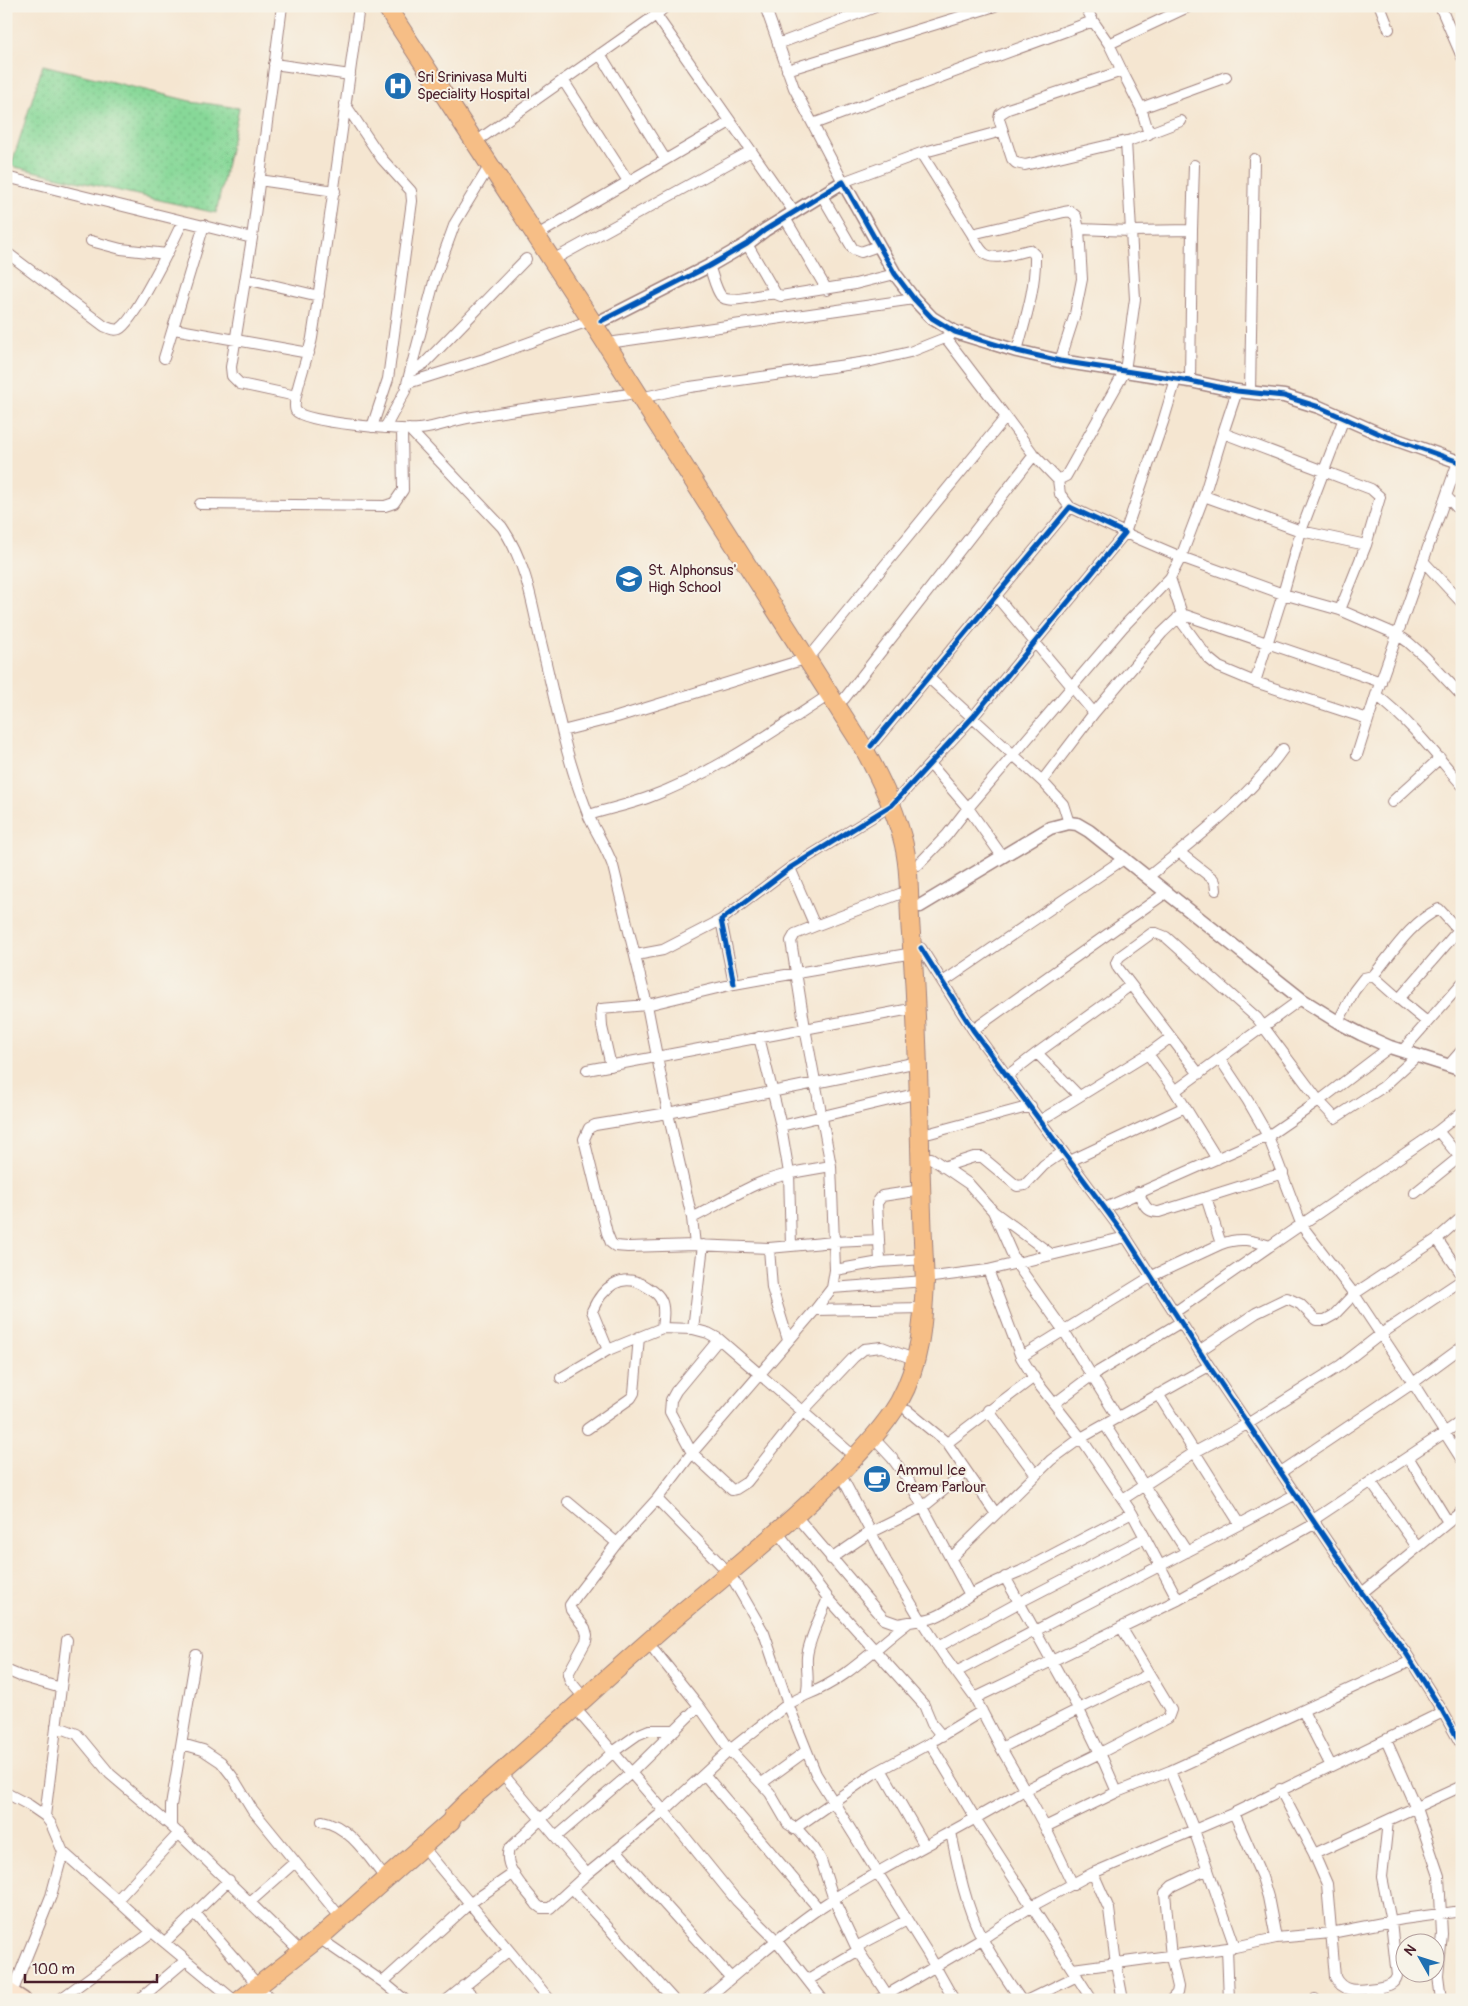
<svg xmlns="http://www.w3.org/2000/svg" width="1468" height="2006" font-family="Pangolin,sans-serif">
<style>
.park{fill:url(#park-dots);stroke:#687c62}
.lines{fill:none;stroke-linecap:round;stroke-linejoin:round}
.minor-casing{stroke:#a0827e;stroke-width:12}
.tertiary-casing{stroke:#a0827e;stroke-width:15}
.secondary-casing{stroke:#a0827e;stroke-width:18}
.trunk-casing{stroke:#a0827e;stroke-width:20}
.minor{stroke:#fff;stroke-width:10}
.tertiary{stroke:#fff;stroke-width:12}
.secondary{stroke:#fbe5cf;stroke-width:15}
.trunk{stroke:#f6be86;stroke-width:18}
.cycleway-casing{stroke:#f7f3e8;stroke-width:8}
.cycleway{stroke:#0057b8;stroke-width:5}
.labels{text-anchor:middle;dominant-baseline:central;stroke-width:4;stroke-linejoin:round;paint-order:stroke}
.poi-label{font-size:15px;fill:#4a1f2b;stroke:#f7f3e8;text-anchor:start}
</style>
<defs>
<pattern id="park-dots" width="8" height="8" patternUnits="userSpaceOnUse" patternTransform="scale(1.25)"><rect width="8" height="8" fill="#87d898"/><path d="M2 2h.1M6 6h.1" fill="none" stroke="#76b983" stroke-width="1.8" stroke-linecap="round"/></pattern>
</defs>
<rect width="100%" height="100%" fill="#f7f3e8"/>
<filter id="ink" filterUnits="userSpaceOnUse"><feTurbulence type="fractalNoise" baseFrequency=".02" numOctaves="2"/><feDisplacementMap in="SourceGraphic" scale="10" xChannelSelector="R" yChannelSelector="G"/><feConvolveMatrix kernelMatrix="1 2 1 2 8 2 1 2 1" color-interpolation-filters="sRGB"/></filter>
<filter id="wash" filterUnits="userSpaceOnUse"><feTurbulence type="fractalNoise" baseFrequency=".0096" numOctaves="4" result="noise"/><feDisplacementMap in="SourceGraphic" scale="20" xChannelSelector="R" yChannelSelector="G"/><feGaussianBlur stdDeviation="1.12" result="paint"/><feColorMatrix in="noise" values="0 0 0 0 0 0 0 0 0 0 0 0 0 0 0 0 0 1.4 0 .05"/><feComposite in="paint" operator="in"/></filter>
<g filter="url(#wash)">
<rect width="100%" height="100%" fill="#f5e6d1"/>
<path class="park" d="M43,65l147,36 49,7 -23,105 -205,-47z"/>
</g>
<g filter="url(#ink)">
<g class="lines">
<defs>
<path id="minor" d="M359,6c-15,111 -30,222 -47,332 -2,13 -22,64 -16,73 9,12 105,19 123,18 16,-1 32,-8 48,-11 56,-10 113,-17 169,-25
M666,6l-10,9 138,197
M765,6l29,82 49,94 78,-29
M1085,6l8,15
M1380,6l9,23
M1440,6l22,51
M778,44l100,-38
M1109,44l13,27 -114,38 -8,5 -1,5 13,40 4,4 9,2 101,-24 5,90 61,-1 -2,151
M600,54l65,105
M274,64l76,11
M787,70l208,-64
M1122,71l19,37 8,26
M563,80l65,101
M345,104l37,55 29,32 1,10 -24,178 -16,48
M1141,108l85,-31
M813,124l280,-103 16,23 81,-38
M1002,131l-81,22 51,81 92,-22 6,-1 6,5 3,13 3,50 -7,35 -15,47
M484,136l172,-121
M1126,142l55,-21
M6,177l246,61 30,-232
M259,180l76,11
M821,194l32,55 8,3 17,-6
M785,218l42,72
M1192,230l2,-65
M544,231l186,-109
M972,234c3,6 6,13 11,18 9,11 34,0 47,-2l5,5c1,33 -10,65 -18,96
M252,238l-21,129 1,9 8,8 56,12
M91,241l30,8 46,5
M747,244l29,50 5,2 74,-12 40,-10
M6,252l98,74c5,2 10,5 15,3 14,-5 56,-91 64,-108
M560,256l191,-105
M709,266c4,9 6,22 12,30 8,10 41,-4 55,-2
M246,279l73,17
M174,329l135,24
M615,342l299,-43
M164,358l40,-133
M410,372l15,-9 101,-104
M1176,379l-13,43 -38,111 56,24 102,37 57,16 58,25 10,7 17,15 37,39
M408,383l76,-24 107,-39
M1237,391l-14,42 148,56 9,8 -14,48 -26,65
M1250,392l4,-233
M649,396l41,-9 177,-25 43,-10 40,-16
M1006,417l28,38
M385,428l20,-37 30,-113 20,-55 35,-58
M409,429l93,98c22,32 29,69 37,107 8,32 15,65 23,97
M1058,480l2,14 10,13
M1204,496l97,35 65,14
M1446,496l16,17
M200,504l185,2 9,-3 9,-13 -1,-60
M1423,561l39,42
M1170,578l12,36
M996,596l98,117
M1178,617l30,41 11,9 36,15 113,37
M813,653l193,-236 -60,-79
M805,659l-188,58 -55,14c7,29 16,58 27,86 8,17 18,32 24,49l34,139 87,-21 179,-31
M929,678l113,103 52,-68 68,-80 20,-19 199,68
M1255,682l28,-88 18,-63 43,-113
M1376,695c32,24 60,60 86,90
M844,699l190,-244 24,25 8,-4 59,-105 10,-72 -4,-68 -52,-2
M1357,755l19,-60 82,-233
M931,765l37,43 155,-181 47,-49 11,-21 23,-61 19,-63
M1042,781l21,23 6,19
M1392,802l48,-44
M589,815c19,-6 39,-10 58,-17 66,-24 124,-65 182,-103
M1179,852l34,27 2,3 1,8
M918,865l29,-30 21,-27 34,48
M790,868l25,58 95,-36
M1148,877c48,-39 99,-77 135,-128
M921,948l52,82 153,207 83,129 153,227 44,60 37,59 19,34
M636,955l27,-5 58,-30
M1373,976c19,-23 38,-54 66,-67l20,22
M943,982l182,-124
M734,984l-13,-64 69,-52 102,-63 81,-88 152,-184 -55,-26 -199,239
M1338,1022l16,-31 10,-13 9,-2 26,23
M1427,1022l-28,-23 57,-66 6,-3
M973,1030l194,-138
M759,1037l22,89 8,47 2,73 43,-4 -3,-76
M1402,1051l60,-68
M1037,1053l94,-68
M1148,1054l27,37 42,68
M1220,1059l28,42 20,35 34,90 52,68 59,89 49,77
M1449,1065l13,-15
M611,1066l-9,-39 -1,-18 46,-4 21,108 24,105c22,-11 43,-24 65,-34 24,-10 49,-14 74,-18l-26,-138 -14,-87 4,-7 20,-8
M587,1070l329,-62
M1199,1074l-81,-106 -2,-5 3,-6 33,-24h4l10,4 91,81 62,83 16,17 48,-31 34,-31
M1007,1076l30,-23 42,43
M1175,1091l126,-92
M1041,1120l107,-66 23,-17
M781,1126l138,-33
M1438,1131l24,29
M930,1133l101,-27
M931,1158l38,26 24,27 23,52 48,68 54,87
M1070,1161l115,-54
M943,1167l31,-10h8l35,29 8,-1 19,-20 19,-13
M1138,1192c5,10 8,21 21,20l124,-39
M1415,1193l47,-38
M1105,1208l163,-72 51,-35 71,-54
M994,1212l57,42
M692,1218l3,27
M1437,1239l25,36
M879,1240l1,22
M1221,1244c19,-7 31,-4 49,2l168,-115 24,-19
M769,1248l-74,-3 -67,2 -13,-1 -4,-3 -4,-10 -23,-94 5,-11 6,-3 73,-12 250,-51
M835,1270l-1,-28 45,-2 -2,-37 5,-7 40,-6
M988,1270l33,87 131,-81 69,-32 -15,-47
M933,1277l55,-7 138,-33
M832,1288l93,-7
M815,1310l109,-2
M1175,1312l95,-66
M693,1329l10,-84
M719,1339l-43,52 -5,9 -1,12 22,41 40,37 4,-1 11,-7 56,-71 51,-54 10,-8 18,-2 34,13
M788,1340l-16,-52 -3,-40 22,-2
M608,1350l-16,-39c10,-23 30,-41 55,-24 5,3 12,8 14,13 4,8 2,20 1,28
M1199,1351l57,-38 31,-15 13,6 16,16h9l9,-5 20,-21 83,-55 25,-22
M561,1378l47,-28 54,-22 31,1 15,4 11,6 136,118
M1158,1394l82,130 56,-30
M1054,1404l37,-28 90,-54
M988,1410l48,65
M908,1411l39,32 49,71
M1105,1425l82,127
M587,1429l44,-31 3,-5 5,-56
M947,1443l87,-66
M879,1444l13,14 17,23 61,114
M1408,1457l40,65
M1281,1472l132,-89 49,-36
M844,1481l42,80 35,59c18,0 34,-16 49,-25 17,-10 34,-17 51,-24l111,-58
M1371,1482l46,65
M657,1499l72,74
M1123,1499l72,-47 54,-29 92,-58 40,-31 81,-54
M568,1502l49,41
M1313,1520l149,-99
M801,1522l83,97 14,5 23,-4 22,34 32,44 26,50 24,42 75,-37 -22,-45 -73,-131
M951,1558l100,-98 30,-22 -45,-57 -15,-24
M831,1559l35,-24 57,-28 43,-35
M734,1581l30,52 24,71 18,-9c4,-13 0,-25 1,-38 1,-16 15,-44 21,-59l-46,-60
M1362,1593l100,-82
M828,1598l96,107 8,19 10,12
M1178,1600l-46,-87 -51,-75 128,-72
M1121,1627l50,83 -3,8 -68,35 17,39 53,-21 241,-110
M938,1647l82,-45 124,-64
M655,1651l44,55 31,44 40,43 18,31 11,7 15,17 7,12 13,40 22,47 34,52
M196,1655l-25,151v20l130,126
M6,1670l14,6 41,12
M956,1672l284,-148
M806,1695c42,-16 67,-46 102,-72
M975,1698l203,-98 138,-77
M585,1699l-15,-18 -2,-7 18,-33 1,-6 -2,-7 -14,-18 -1,-5 7,-10 40,-52 40,-44 35,-46 123,-143 17,-22 3,-18 45,-8 44,-3
M1303,1711l28,55
M581,1715l83,96 73,90 39,39 47,60
M56,1726l21,8 33,40 61,52
M675,1730h-26l-12,5 -24,17 -104,97c-7,19 18,42 28,56l4,3h9l37,-34 77,-63 66,-61 58,-46 28,70 111,178 27,48
M936,1739l46,-28
M1386,1740l30,68 23,68 3,58 -4,42 3,24
M182,1744l21,6 18,12 11,14 20,33 89,109
M1001,1748l148,-74
M882,1771l43,75
M1170,1771l24,59 41,117
M704,1774l115,135
M507,1779l80,95
M762,1783l44,-32
M1280,1789l34,65 13,30 8,93c8,17 25,13 41,11l3,12
M6,1793l23,12 16,11 6,8 12,28 54,48 62,-67
M1234,1813l28,64 6,20 8,41
M45,1816l22,-176
M322,1821c28,5 47,37 64,58
M1045,1827l28,58
M794,1829l79,-55 57,-31 45,75 117,182
M951,1832c7,35 14,73 31,106 11,21 25,42 39,62
M556,1837l75,-64 68,-67
M423,1847l127,153
M616,1850l115,128
M1314,1854l148,-68
M1093,1873l16,36 7,55 7,36
M572,1888l102,112
M117,1900l35,32 82,68
M250,1902l45,-40
M195,1913l76,87
M319,1938l64,44 22,18
M165,1942l64,-62
M856,1947l51,-27
M1227,1948l2,52
M1073,1969l162,-22 41,-9 55,-5 72,-14 59,-8
M808,1980l51,-30
M383,1982l86,-78 45,-31
M463,1986l14,14
M1376,1988c9,-2 18,-2 21,-12l-6,-54 -9,-45 6,-56
M12,1993l39,-97 12,-44
M1315,1999v1
M59,2000l93,-68
M139,2000l47,-40
M447,2000l61,-49
M705,2000c37,-31 73,-63 113,-91 64,-43 135,-76 201,-116l6,-3 20,37 72,-35
M878,2000l104,-61 50,-33 61,-33 141,-60 209,-101
M1028,2000l49,-24
M1171,2000l6,-7 1,-6 -7,-30 -6,-64 7,-7 36,-17"/>
<path id="tertiary" d="M601,321l108,-55 38,-22 18,-14 78,-48 52,92 19,25 18,19 23,14 62,19 43,10 130,20 47,10 47,5 35,11 61,27 82,29
M920,906l130,-78 19,-5 8,1 12,7 212,168 37,23 23,12 29,13 72,23"/>
<path id="secondary" d="M6,1989l17,11"/>
<path id="trunk" d="M240,2000l79,-62 132,-117 2,-5 15,-15c72,-61 141,-126 212,-187 56,-47 113,-93 164,-145 20,-21 41,-43 55,-67 21,-38 24,-78 26,-121 -7,-115 -4,-231 -14,-347 -3,-33 0,-65 -9,-97 -9,-33 -23,-61 -39,-90l-272,-427 -205,-314"/>
</defs>
<use href="#minor" class="minor-casing"/>
<use href="#tertiary" class="tertiary-casing"/>
<use href="#secondary" class="secondary-casing"/>
<use href="#trunk" class="trunk-casing"/>
<use href="#minor" class="minor"/>
<use href="#tertiary" class="tertiary"/>
<use href="#secondary" class="secondary"/>
<use href="#trunk" class="trunk"/>
<defs>
<path id="cycleway" d="M601,321l108,-55 38,-22 18,-14 78,-48 52,92 19,25 18,19 23,14 62,19 43,10 130,20 47,10 47,5 35,11 61,27 82,29
M921,948l52,82 153,207 83,129 153,227 44,60 37,59 19,34
M734,984l-13,-64 69,-52 102,-63 81,-88 152,-184 -55,-26 -199,239"/>
</defs>
<use href="#cycleway" class="cycleway-casing"/>
<use href="#cycleway" class="cycleway"/>
</g>
</g>
<defs>
<symbol id="hospital-disc" viewBox="-11 -11 22 22"><circle r="9.5" fill="#1f6fb2" stroke="#f7f3e8"/><path d="M-5-5h3v3.5h4V-5h3V5h-3V1.5h-4V5h-3Z" fill="#fff"/></symbol>
<symbol id="school-disc" viewBox="-11 -11 22 22"><circle r="9.5" fill="#1f6fb2" stroke="#f7f3e8"/><path d="M0-5L7-2L0 1L-7-2ZM-4 1L0 2.5L4 1V4Q0 6-4 4Z" fill="#fff"/></symbol>
<symbol id="cafe-disc" viewBox="-11 -11 22 22"><circle r="9.5" fill="#1f6fb2" stroke="#f7f3e8"/><path d="M-5.5-4.5H6V0H3Q3 3.5 0 3.5H-2.5Q-5.5 3.5-5.5 0ZM3-3.2v2h1.7v-2ZM-6 4.5H4V6H-6Z" fill="#fff"/></symbol>
</defs>
<g fill-rule="evenodd">
<use href="#hospital-disc" x="382" y="70" width="32" height="32"/>
<use href="#school-disc" x="613" y="563" width="32" height="32"/>
<use href="#cafe-disc" x="861" y="1463" width="32" height="32"/>
</g>
<g class="labels">
<g class="poi-label">
<text x="417" y="77">Sri Srinivasa Multi<tspan x="417" dy="17">Speciality Hospital</tspan></text>
<text x="648" y="570">St. Alphonsus'<tspan x="648" dy="17">High School</tspan></text>
<text x="896" y="1470">Ammul Ice<tspan x="896" dy="17">Cream Parlour</tspan></text>
</g>
</g>
<rect width="1468" height="2006" fill="none" stroke="#f7f3e8" stroke-width="25"/>
<g transform="translate(1420 1958) rotate(309)"><circle r="24" fill="#f7f3e8" stroke="#b29e9c"/>
<path d="M0-4L9 19L0 12L-9 19Z" fill="#1f6fb2"/>
<text y="-8" font-size="14" font-weight="bold" text-anchor="middle" fill="#4a1f2b">N</text>
</g>
<path d="M25 1974v8h132v-8" fill="none" stroke="#4a1f2b" stroke-width="2.5"/>
<text x="32" y="1974" font-size="15" fill="#4a1f2b" stroke="#f7f3e8" stroke-width="4" paint-order="stroke">100 m</text>
</svg>
